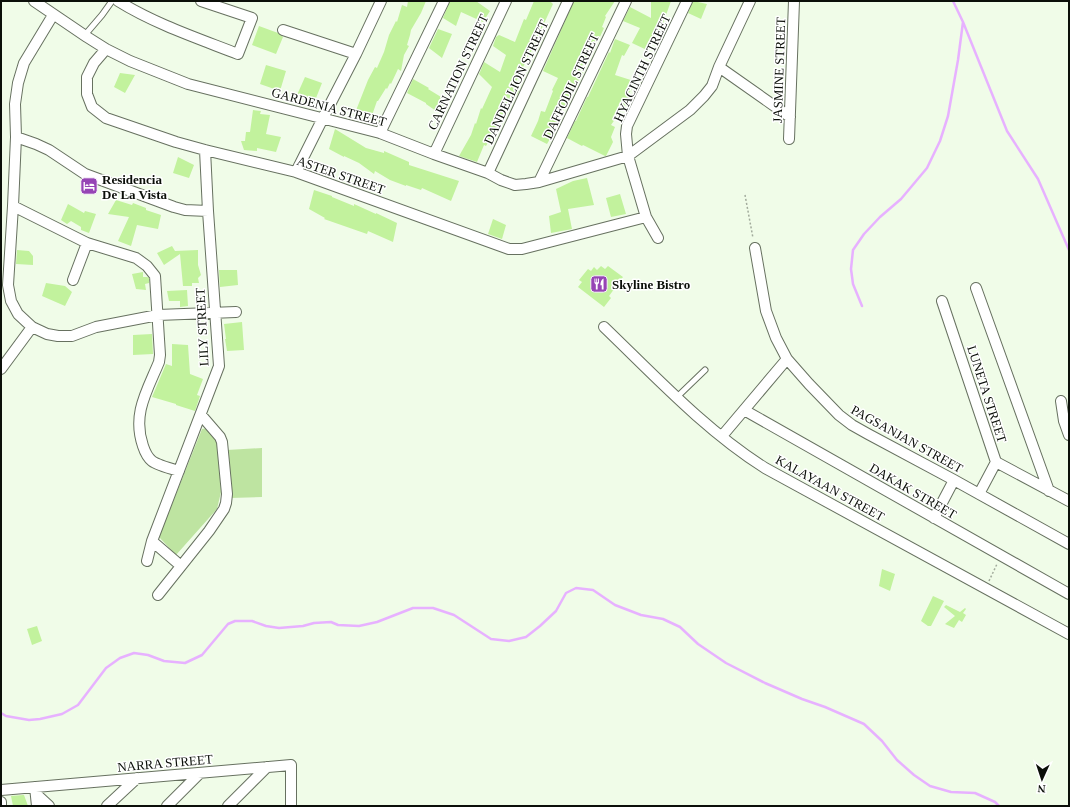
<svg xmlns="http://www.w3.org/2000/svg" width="1070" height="807" font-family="Georgia,serif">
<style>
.green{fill:#bee4a1}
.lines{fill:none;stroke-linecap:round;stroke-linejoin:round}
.stream{stroke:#e7b1ff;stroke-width:2.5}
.building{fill:#c2f29d}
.service-casing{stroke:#677160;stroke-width:7}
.minor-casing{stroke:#677160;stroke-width:12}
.path{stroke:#a2ab9c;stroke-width:1.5;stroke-dasharray:2 2;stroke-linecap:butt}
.service{stroke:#fff;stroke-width:5}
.minor{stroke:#fff;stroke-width:10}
.labels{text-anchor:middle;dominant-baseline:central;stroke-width:3;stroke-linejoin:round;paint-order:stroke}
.street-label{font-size:13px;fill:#0b0f09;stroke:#fff}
.poi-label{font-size:13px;font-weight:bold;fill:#0b0f09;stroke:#fff;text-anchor:start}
</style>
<rect width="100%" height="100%" fill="#f0fce8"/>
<path class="green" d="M207,428l11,12 3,52 -4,17 -41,46 -17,-18 43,-108z
M262,448v49l-32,1 -3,-48z"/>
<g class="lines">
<path class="stream" d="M953,1l10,21 44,109 31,48 31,71
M862,306l-9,-22 -2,-15 2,-19 11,-16 16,-17 21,-18 26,-31 13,-27 8,-25 10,-56 5,-38
M1,713l5,3 23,4 11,-1 22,-5 16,-9 28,-37 14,-10 14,-5 14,2 16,6 21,2 17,-8 26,-31 7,-3h17l14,5 13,2 24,-2 11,-3 17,-1 7,3 21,1 18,-4 36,-14h20l21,7 37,24 18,2 17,-4 14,-11 16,-15 10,-18 10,-5 17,2 22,15 26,10 22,4 17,8 18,17 28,19 39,20 37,16 23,8 39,17 18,17 15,19 17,15 16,11 21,6 24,1 20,9 4,4"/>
</g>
<path class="building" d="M408,1h18l-5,12 -10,17 -1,5 -3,10 2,1 -5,9 -3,16 -3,-2 -7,15 -1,-1 -3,6 -1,-1 -8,13h-1l-7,20 -15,-8 13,-33 7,-13 2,1 7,-16 5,-17 7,-14 1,1 5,-17 5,2z
M450,1h26l14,10 -7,11 -22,-10 -5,14 -13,-8z
M534,1h16l3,3 -18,39 1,1 -12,18 1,1 -12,25 6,3 -2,4 -6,-1 -5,15h-1l-11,23 -8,14 -2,-1 -7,17 -18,-6 12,-21 4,-12 1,1 5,-16 1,1 10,-22 -13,-13 1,-2 4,-10 16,10 6,-17 -13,-9 3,-9 3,-2 16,7 9,-23 2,1z
M574,1h41l-10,15 1,1 -4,10 2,1 -5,11 -15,22 -4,10 3,1 -3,6 -14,23 2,1 -7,12 -8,17 1,1 -7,12 -16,-8 7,-15 3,-10 4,1 8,-21 -1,-1 6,-12 -15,-7z
M651,1h20l-11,31 -2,-1 -3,4 -6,16 -17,-8 8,-15 -17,-7 7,-14 21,11z
M693,1l14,3 -6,15 -13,-6z
M259,26l19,7 5,4 -7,17 -24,-9z
M438,29l14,5 -10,24 -13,-10z
M615,39l15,6 -6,11 -2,-1 -7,20 22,7 -10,14 3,1 -3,9 -2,-1 -14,20 4,2 -4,10 2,5 -7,14h-1l-22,-11 -1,1 -15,-8 8,-17h1l11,-24h1l21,-45 1,1z
M266,65l20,6 -6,20 -20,-7z
M120,73l15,2 -10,18 -11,-6z
M305,77l17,6 -8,20 -17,-8z
M413,79l16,9 -1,1 18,11 -7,13 -13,-9v-1l-19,-10z
M253,110l8,1 -1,3 10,1 -4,19 15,3 -5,15 -19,-4v3l-13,-1 -3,-9h4l1,-9h4z
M335,129l31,19 18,5v-2l25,11v3l50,16 -8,20 -29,-13 -1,2 -15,-5v1l-16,-6 -15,-9 -1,3 -15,-11 -15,-7v1l-15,-8z
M178,157l16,8 -5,13 -16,-5z
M587,178l7,27 -26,4 4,20 -21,4 -2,-17 12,-4 -5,-23 17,-8z
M314,190l18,6v1l22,9v-2l22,10v-1l21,10 -4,19 -25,-11 -1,3 -43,-15 1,-1 -16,-9z
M620,194l6,20 -15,3 -5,-19z
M116,200l16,5 1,-2 13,5v2l15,5 -3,14 -21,-4 -6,21 -13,-5 11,-24 -21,-3z
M68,204l16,9 1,-2 11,3 -7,19 -8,-3v-3l-10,-6 -4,3 -6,-4z
M493,219l13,6 -4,14 -14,-5z
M172,246l3,5 23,-1v15l3,10 -3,3 1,5h-7v3h-9l-3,-32 -16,11 -7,-12z
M17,250l12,1 4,5v9l-17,-1z
M601,266l4,3 3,-3 15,11 -14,19 2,2 -7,9 -26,-20 4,-5 -3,-2 9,-11 3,2 3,-4 3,3z
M219,270h18l1,15 -18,2z
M143,272v5h4l2,1v5l-4,1 1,6 -10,-1 -4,-15z
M46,283l19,3 7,6 -7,14 -23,-10z
M187,290l1,16 -8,1v-6h-11l-2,-10z
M242,322l2,28 -17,1 -2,-12h1l-2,-15z
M152,334l1,20 -20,1v-20z
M172,344l16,1 2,29 13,5 -6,16 3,1 -5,15 -19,-6v-1l-24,-7 14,-33 6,2z
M882,569l13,5 -5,17 -11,-5z
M933,596l11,5 -13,25h-3l-7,-5z
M946,605l14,7 5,-4 1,1 -3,4 3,2 -4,7 -3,-2 -5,8 -9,-4 10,-8 -11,-9z
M37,626l5,15 -10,4 -5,-16z
M23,795h1l4,11h-15l-2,-10z"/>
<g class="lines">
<defs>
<path id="service" d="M84,36l18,-21 10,-14
M677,397l28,-27"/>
<path id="minor" d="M34,1l53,36 19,12 24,12 58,23 192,49 54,21 54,19 13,7 14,5 11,-1 13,-2 89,-26 62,-46 14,-14 8,-10 7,-19 31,-66
M118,1c37,23 79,37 120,53l14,-36 -51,-17
M53,15l-29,48 -6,20 -3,21 1,33 -3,69 -5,79 3,16 7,13 14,13 15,7 11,2h14l24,-9 62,-12 78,-3
M283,30l73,24
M106,49l-12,14 -7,14v17l5,13 14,11 70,24 29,8 91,22 213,77h13l124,-32
M719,67l71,50
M380,133l64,-132
M16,137l20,7 13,6 36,24 89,33 11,3 23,1
M789,139l5,-138
M434,154l72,-153
M296,172l27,-54 33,-64 25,-53
M488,173l80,-172
M539,182l87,-181
M13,206l74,37 49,15 11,8 8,10 5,79 -1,7c-12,29 -27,52 -16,84 2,6 4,11 9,15 5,4 20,8 27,10
M658,238l-12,-21 -18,-61 -2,-22 1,-8 60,-125
M755,248l11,63 10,27 11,21 22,25 30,31 13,10 16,9 86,46 115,64
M73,280l14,-37
M976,288l73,203
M942,301l54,161 -17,32
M604,327c51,49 101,103 161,141l304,166
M1,369l31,-42
M1061,401l3,20 5,14
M744,410l325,184
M722,436l65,-77
M996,462l73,39
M934,518l20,-38
M152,541l29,25
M147,561l5,-20 67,-175 -11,-155 -3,-61
M158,595l51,-64 15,-22 2,-6 1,-9 -5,-52 -2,-5 -19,-22
M35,787l2,19
M1,790l290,-25v41
M36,794l13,12
M1,802v4
M107,806l30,-28
M167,806l33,-33
M228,806l39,-39"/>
</defs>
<use href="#service" class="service-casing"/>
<use href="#minor" class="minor-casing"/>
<path class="path" d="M745,195l8,43
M989,581l8,-17"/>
<use href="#service" class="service"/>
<use href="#minor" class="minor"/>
</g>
<defs>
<symbol id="hotel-square" viewBox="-11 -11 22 22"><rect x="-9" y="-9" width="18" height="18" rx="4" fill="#9645b5" stroke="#fff"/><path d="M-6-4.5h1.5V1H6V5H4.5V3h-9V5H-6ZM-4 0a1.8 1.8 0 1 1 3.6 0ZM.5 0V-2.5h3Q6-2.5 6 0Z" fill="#fff"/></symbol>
<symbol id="restaurant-square" viewBox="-11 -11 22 22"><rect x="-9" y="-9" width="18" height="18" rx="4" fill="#9645b5" stroke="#fff"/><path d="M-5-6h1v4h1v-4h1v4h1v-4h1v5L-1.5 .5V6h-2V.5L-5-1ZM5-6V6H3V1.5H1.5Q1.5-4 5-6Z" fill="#fff"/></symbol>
</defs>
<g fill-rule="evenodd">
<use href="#hotel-square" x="79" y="176" width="20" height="20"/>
<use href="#restaurant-square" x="589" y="274" width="20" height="20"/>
</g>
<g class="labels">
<g class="street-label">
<text transform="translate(642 68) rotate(-65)">HYACINTH STREET</text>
<text transform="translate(779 70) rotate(-88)">JASMINE STREET</text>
<text transform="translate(458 72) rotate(-65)">CARNATION STREET</text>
<text transform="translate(516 82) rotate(-65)">DANDELLION STREET</text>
<text transform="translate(571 86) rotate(-65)">DAFFODIL STREET</text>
<text transform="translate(329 107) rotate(15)">GARDENIA STREET</text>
<text transform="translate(341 175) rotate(19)">ASTER STREET</text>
<text transform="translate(202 327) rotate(-93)">LILY STREET</text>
<text transform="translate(987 394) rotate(72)">LUNETA STREET</text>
<text transform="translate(907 439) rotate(29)">PAGSANJAN STREET</text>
<text transform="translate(830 488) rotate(29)">KALAYAAN STREET</text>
<text transform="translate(913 491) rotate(30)">DAKAK STREET</text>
<text transform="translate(165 763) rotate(-5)">NARRA STREET</text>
</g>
<g class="poi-label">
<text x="102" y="179">Residencia<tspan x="102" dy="15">De La Vista</tspan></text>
<text x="612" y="284">Skyline Bistro</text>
</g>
</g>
<rect width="1070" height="807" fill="none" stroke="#0b0f09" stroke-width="4"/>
<g transform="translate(1042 779) rotate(183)" stroke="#ffffff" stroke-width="3" paint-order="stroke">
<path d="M0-3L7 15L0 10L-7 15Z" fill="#0b0f09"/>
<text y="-6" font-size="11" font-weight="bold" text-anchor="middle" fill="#0b0f09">N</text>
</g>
</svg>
